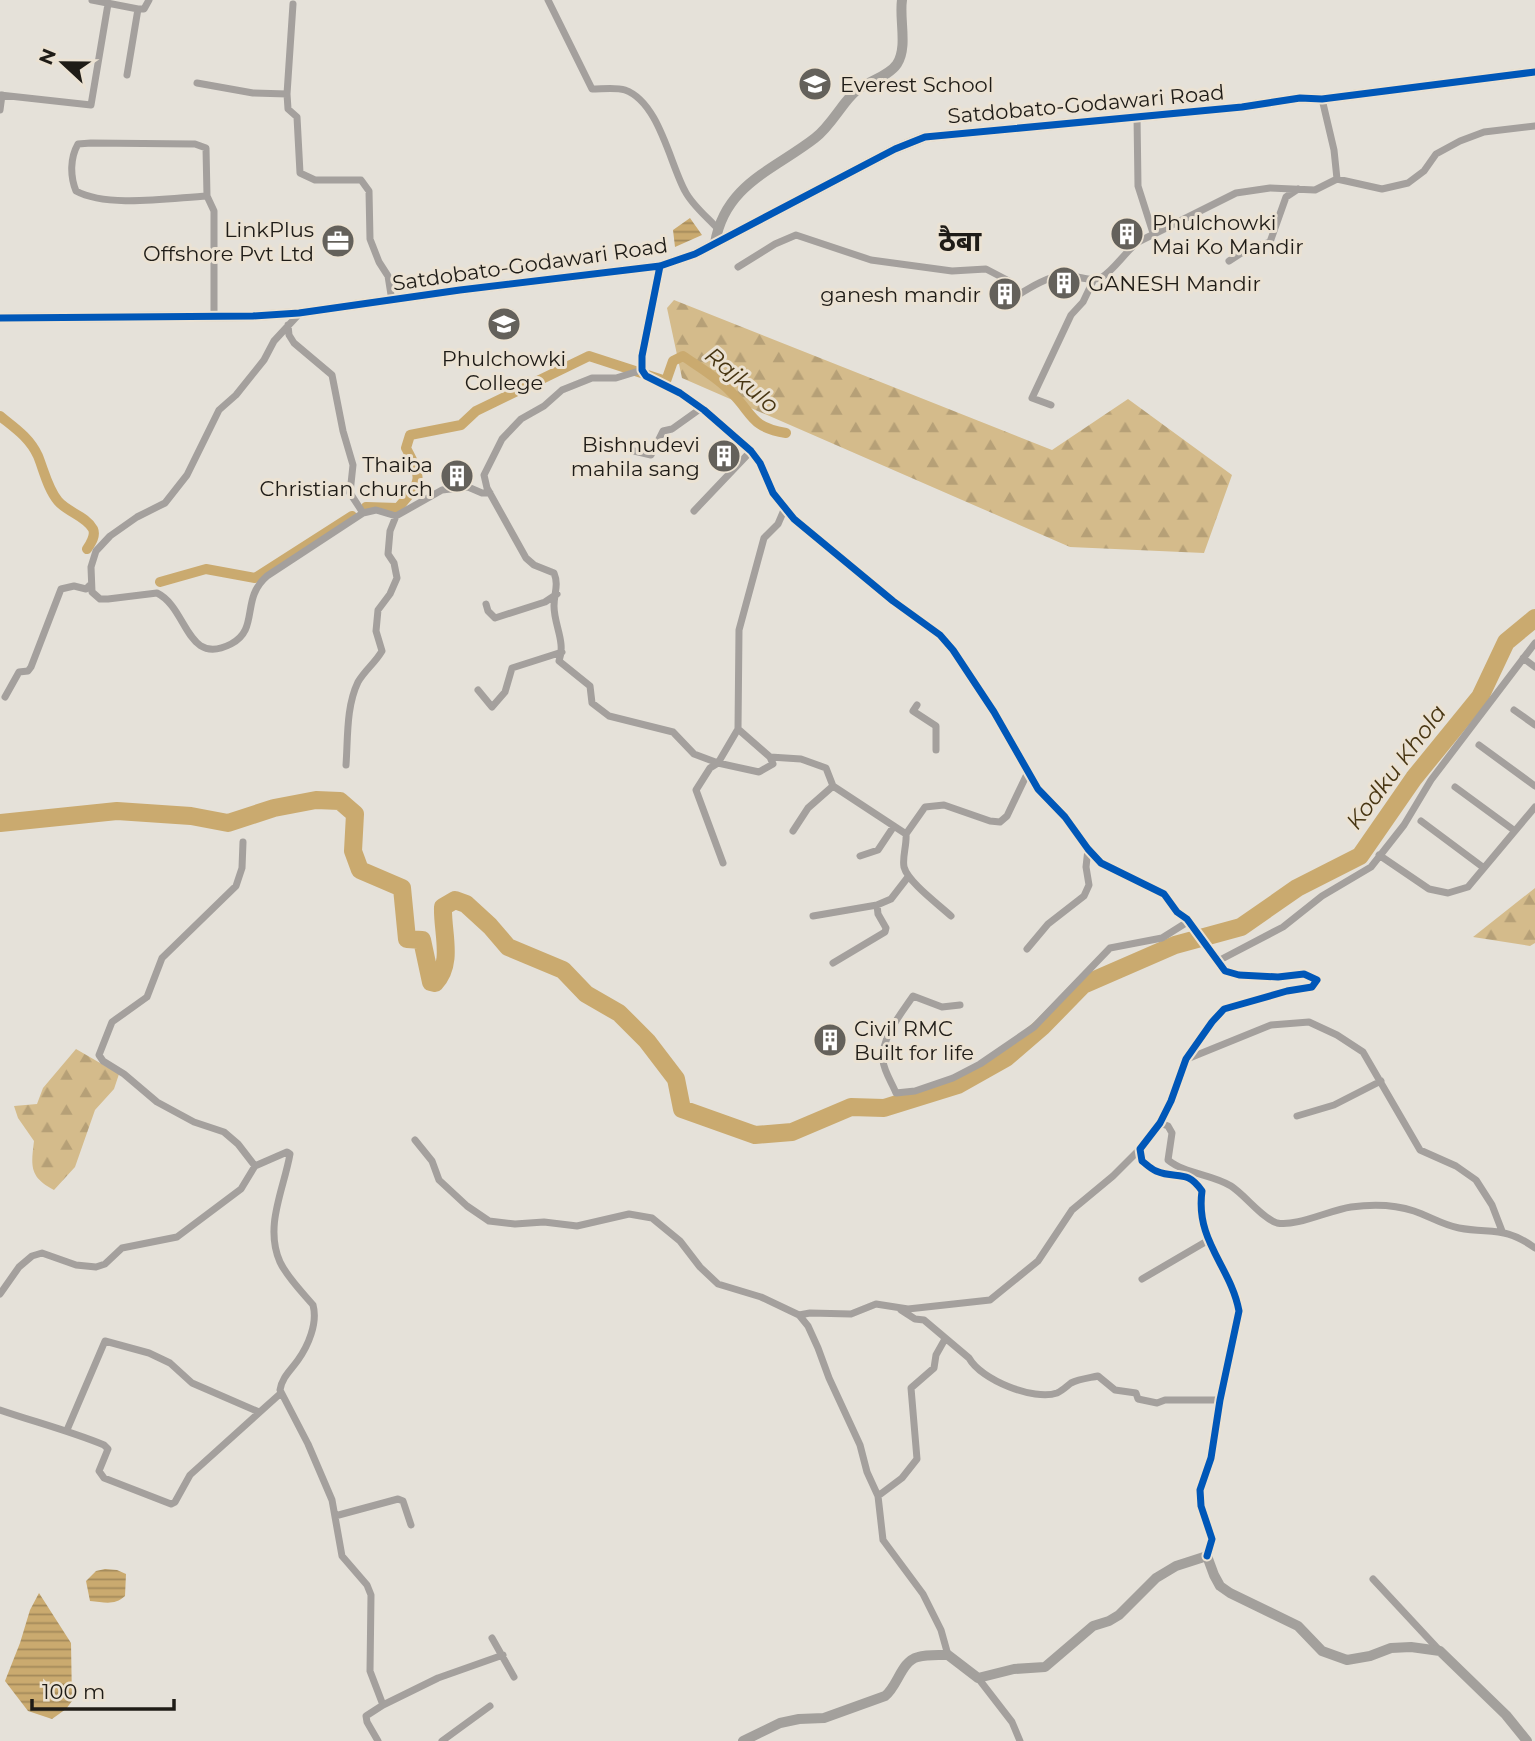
<svg xmlns="http://www.w3.org/2000/svg" width="1535" height="1741" font-family="Montserrat,'Noto Sans Devanagari',sans-serif">
<style>
.forest{fill:url(#forest-firs)}
.water{fill:url(#water-rules)}
.lines{fill:none;stroke-linecap:round;stroke-linejoin:round}
.canal{stroke:#caaa6f;stroke-width:10}
.river{stroke:#caaa6f;stroke-width:18}
.street{stroke:#a4a09d;stroke-width:7}
.secondary{stroke:#a3a09c;stroke-width:10}
.cycleway-casing{stroke:#ebe2d3;stroke-width:11}
.cycleway{stroke:#0057b8;stroke-width:7}
.labels{text-anchor:middle;dominant-baseline:central;stroke-width:6;stroke-linejoin:round;paint-order:stroke}
.poi-label{font-size:21px;fill:#1f1c17;stroke:#ebe2d3;text-anchor:start}
.street-label{font-size:21px;fill:#1f1c17;stroke:#ebe2d3}
.water-label{font-size:23px;font-style:italic;fill:#483613;stroke:#ebe2d3}
.district-label{font-size:28px;font-weight:bold;fill:#1f1c17;stroke:#ebe2d3}
</style>
<defs>
<pattern id="forest-firs" width="22" height="20" patternUnits="userSpaceOnUse" patternTransform="scale(1.75)"><rect width="22" height="20" fill="#d4bb8b"/><path d="M5 1l3.5 6h-7zM16 11l3.5 6h-7z" fill="#b6a077"/></pattern>
<pattern id="water-rules" width="6" height="5" patternUnits="userSpaceOnUse" patternTransform="scale(1.75)"><rect width="6" height="5" fill="#caaa6f"/><path d="M0 2.5h6" fill="none" stroke="#a38a5a"/></pattern>
</defs>
<rect width="100%" height="100%" fill="#e5e1d9"/>
<path class="forest" d="M674,300l378,150 76,-51 104,76 -28,78 -134,-6 -388,-169 -15,-70z
M1535,888v55l-5,3 -57,-9z
M76,1049l43,25 -5,15 -19,21 -20,57 -21,23c-25,-13 -23,-24 -20,-49l-16,-23 -4,-12 23,-2 6,-16z"/>
<path class="water" d="M690,218l12,17 -27,12 -2,-17z
M105,1569l12,1 9,4 -1,22c-11,10 -21,6 -35,5l-4,-20 10,-10z
M39,1593l32,50 1,58 -6,8 -14,10 -24,-8 -23,-30 15,-38 10,-33z"/>
<g class="lines">
<path class="canal" d="M0,416c15,12 30,22 38,40 6,15 10,33 20,45 9,11 28,15 35,28 3,7 -2,14 -6,20
M366,507l32,1c24,-28 25,-28 8,-60l4,-13 51,-10 15,-14 113,-55 77,25 7,-20 10,-5c16,11 35,22 48,36 23,23 19,35 55,41
M160,582l46,-13 49,9 97,-62"/>
<path class="river" d="M0,823l117,-12 74,5 37,7 46,-15 42,-8 24,1 15,13 -2,37 7,19 42,18 5,51 15,1 9,42 4,1c19,-20 7,-51 8,-76l12,-7 11,4 24,22 18,21 55,23 23,24 33,19 28,28 29,38 6,30 73,26 37,-3 59,-25 33,1 74,-23 48,-27 36,-31 41,-42 92,-40 66,-18 56,-39 63,-32 54,-78 66,-81 26,-55 29,-24"/>
<path class="street" d="M92,0l46,9h6l5,-9
M548,0l44,89c10,0 24,-2 33,1 34,12 45,74 60,101 7,14 22,26 32,37
M293,4l-6,90 1,15 9,8 3,56 15,7h46l8,11 1,48 9,23 9,14 4,25
M127,75l11,-66
M197,83l56,10 34,1
M0,95l91,10 17,-101
M1322,99l12,51 3,29
M0,110l2,-15
M1137,116l1,70 15,47
M207,196c-37,2 -100,12 -131,-5 -6,-15 -6,-33 2,-47l13,-1 104,1 11,4 1,48 7,15v105
M1229,261l17,-11 24,-8 16,-45 12,-8
M660,266l-18,90v14l4,6 34,17 24,17 47,41 9,12 13,30 21,26 99,82 47,34 13,15 41,62 44,77 27,28 23,32 13,14 63,31 13,18 10,7 38,52 14,4 39,2 26,-3 13,6 -5,7 -25,4 -63,18 -12,13 -26,37 -15,42 -11,22 -20,26 2,12c4,3 9,8 14,10 21,9 30,-3 46,20 -7,50 29,76 37,120l-19,89 -9,58 -11,32 1,16 11,33 -5,17
M738,267l37,-23 21,-9 75,25 81,11 34,-2 23,12 9,14c13,-8 31,-19 46,-20 11,0 28,8 38,2 11,-6 24,-26 36,-35l98,-49 34,-5 45,2 22,-11 45,10 26,-6 16,-12 12,-17 24,-13 24,-9 51,-6
M299,314l-25,27 -10,19 -28,35 -17,15 -32,65 -22,28 -28,14 -27,19 -14,15 -5,16 1,25 8,7h8l49,-6c31,15 29,74 74,51 29,-15 9,-45 36,-68l96,-63 13,-3 20,6
M288,325l1,10 5,8 38,32 11,56 10,34 -3,28 13,20
M642,370l-26,8h-24l-30,12 -18,16 -23,13 -19,20 -18,36 3,13 39,70 8,7 20,8c5,12 0,20 0,33 0,19 12,36 5,55l31,25 2,17 17,13 64,16 21,22 24,9 41,9 14,-8 -3,-7
M1051,405l-19,-7 39,-83 12,-13 11,-23
M634,451l17,4 12,-24 9,-2 28,-20
M784,510l-6,14 -14,14 -25,92 -1,99 32,28 31,2 25,9 7,18 73,48 19,-27 19,-2 46,16 10,1 7,-6 21,-44
M694,511l57,-60
M486,604l2,7 7,7 50,-16 12,-8
M1523,658l12,9
M478,690l14,17 13,-15 7,-24 50,-16
M5,697l14,-25 9,-1 3,-4 30,-78 13,-3 12,3 4,-4
M917,705l-4,6 23,15v24
M1514,710l21,15
M1479,745l56,41
M346,765c2,-27 0,-58 12,-83 7,-12 17,-19 24,-31l-6,-20 2,-21 12,-16 7,-16 -3,-15 -6,-9 2,-23 6,-15 46,-26 26,-3 14,6h8
M1455,787l60,44
M1421,821l63,47
M793,831l15,-23 25,-22
M906,834c1,11 -4,23 -2,33 4,15 34,37 47,49
M243,842l-1,26 -6,18 -74,72 -15,39 -35,25 -13,33 4,6 21,13 33,28 37,20 30,10 14,12 17,22 32,-14 3,2c-6,35 -26,72 -10,108 7,15 22,30 33,43 5,18 -5,41 -15,55 -7,10 -16,17 -18,30l28,54 24,56 10,56 25,29 4,10 -1,76 13,34 -17,11 1,6 11,19
M1379,855l50,34 19,4 20,-6 67,-80
M860,856l18,-6 16,-24
M723,863l-27,-73 14,-22 8,-5 20,-34
M813,916l64,-11 14,-6 17,-22
M1027,949l21,-25 36,-28 5,-11 -3,-18 2,-18
M1218,961l65,-34 39,-31 49,-29 33,-42 27,-45 104,-137
M833,963l52,-31 1,-4 -8,-14 -1,-9
M960,1005l-18,2 -29,-11c-12,18 -32,41 -30,65 1,10 9,22 13,32l19,-2 38,-13 27,-14 54,-37 76,-79 52,-10 27,-17
M1187,1059l84,-34 38,-3 28,13 26,17 57,98 36,16 20,14 16,25 10,26
M1297,1116l37,-11 47,-24
M1160,1123l8,3 4,7 -4,27c17,14 44,14 63,26 14,9 32,33 46,37 19,4 53,-13 74,-16 22,-3 42,-3 63,4 15,5 29,14 45,17 33,6 46,-2 76,20
M415,1140l17,21 7,19 28,26 22,15 26,3 29,-2 33,4 52,-12 23,4 28,23 20,26 18,17 43,13 38,18 9,11 10,22 11,30 31,67 7,27 11,24 5,44 40,54 18,36 7,25
M1142,1279l65,-38
M0,1294l19,-27 13,-11 10,-3 34,12 20,2 9,-3 17,-16 55,-11 64,-48 14,-23
M901,1310l14,9 9,1 45,38c12,22 65,43 88,35 5,-2 10,-7 14,-10 8,-4 18,-5 27,-7l17,14 21,3 2,6 19,4 8,-3h55
M799,1315l11,-2 41,1 25,-10 32,5 82,-9 48,-39 34,-51 41,-34 27,-27
M0,1410c35,12 70,21 104,35l4,4 -9,22 5,7 67,26 4,-2 15,-27 91,-82
M67,1430l38,-89 44,12 21,10 22,20 67,29
M878,1496l24,-18 15,-19 -6,-71 23,-20 2,-13 9,-16
M335,1516l63,-17 5,2 8,24
M1373,1579l66,71
M492,1638l22,39
M978,1678l34,44 8,19
M383,1705l55,-27 65,-23
M442,1741l48,-35"/>
<path class="secondary" d="M715,243c10,-59 59,-73 100,-105 17,-13 28,-37 42,-48 12,-9 32,-14 40,-26 11,-17 2,-45 5,-64
M0,318l253,-2 46,-3 161,-23 200,-24 35,-12 200,-105 30,-12 317,-30 58,-9 22,1 213,-27
M743,1741l37,-18 19,-4 25,-1 61,-22c13,-10 16,-35 33,-39 10,-3 21,-2 30,-2l30,23 36,-9 31,-2 48,-41 16,-5 10,-6 37,-37 20,-12 31,-10 7,19 6,11 10,7 68,33 24,25 25,9 23,-4 21,-8 20,-1 29,4 66,64 21,26"/>
<defs>
<path id="cycleway" d="M660,266l-18,90v14l4,6 34,17 24,17 47,41 9,12 13,30 21,26 99,82 47,34 13,15 41,62 44,77 27,28 23,32 13,14 63,31 13,18 10,7 38,52 14,4 39,2 26,-3 13,6 -5,7 -25,4 -63,18 -12,13 -26,37 -15,42 -11,22 -20,26 2,12c4,3 9,8 14,10 21,9 30,-3 46,20 -7,50 29,76 37,120l-19,89 -9,58 -11,32 1,16 11,33 -5,17
M0,318l253,-2 46,-3 161,-23 200,-24 35,-12 200,-105 30,-12 317,-30 58,-9 22,1 213,-27"/>
</defs>
<use href="#cycleway" class="cycleway-casing"/>
<use href="#cycleway" class="cycleway"/>
</g>
<defs>
<symbol id="school-disc" viewBox="-11 -11 22 22"><circle r="9.5" fill="#64615b" stroke="#ebe2d3"/><path d="M0-5L7-2L0 1L-7-2ZM-4 1L0 2.5L4 1V4Q0 6-4 4Z" fill="#fff"/></symbol>
<symbol id="building-disc" viewBox="-11 -11 22 22"><circle r="9.5" fill="#64615b" stroke="#ebe2d3"/><path d="M-4-6H4V6H1V3H-1V6H-4ZM-2.5-4.3h1.7v1.8h-1.7ZM.8-4.3h1.7v1.8H.8ZM-2.5-1h1.7V.8h-1.7ZM.8-1h1.7V.8H.8Z" fill="#fff"/></symbol>
<symbol id="office-disc" viewBox="-11 -11 22 22"><circle r="9.5" fill="#64615b" stroke="#ebe2d3"/><path d="M-6-3h4V-5.5h4V-3h4V5H-6ZM-1-4.5V-3h2v-1.5ZM-6 0V1H6V0Z" fill="#fff"/></symbol>
</defs>
<g fill-rule="evenodd">
<use href="#school-disc" x="796" y="65" width="38" height="38"/>
<use href="#building-disc" x="1108" y="215" width="38" height="38"/>
<use href="#office-disc" x="319" y="222" width="38" height="38"/>
<use href="#building-disc" x="1045" y="264" width="38" height="38"/>
<use href="#building-disc" x="986" y="275" width="38" height="38"/>
<use href="#school-disc" x="485" y="305" width="38" height="38"/>
<use href="#building-disc" x="705" y="437" width="38" height="38"/>
<use href="#building-disc" x="438" y="457" width="38" height="38"/>
<use href="#building-disc" x="811" y="1021" width="38" height="38"/>
</g>
<g class="labels">
<g class="poi-label">
<text x="840" y="84">Everest School</text>
<text x="1152" y="222">Phulchowki<tspan x="1152" dy="24">Mai Ko Mandir</tspan></text>
<text x="314" y="229" text-anchor="end">LinkPlus<tspan x="314" dy="24">Offshore Pvt Ltd</tspan></text>
<text x="1088" y="283">GANESH Mandir</text>
<text x="981" y="294" text-anchor="end">ganesh mandir</text>
<text x="504" y="358" text-anchor="middle">Phulchowki<tspan x="504" dy="24">College</tspan></text>
<text x="700" y="444" text-anchor="end">Bishnudevi<tspan x="700" dy="24">mahila sang</tspan></text>
<text x="433" y="464" text-anchor="end">Thaiba<tspan x="433" dy="24">Christian church</tspan></text>
<text x="854" y="1028">Civil RMC<tspan x="854" dy="24">Built for life</tspan></text>
</g>
<g class="street-label">
<text transform="translate(1086 104) rotate(-5)">Satdobato-Godawari Road</text>
<text transform="translate(530 264) rotate(-8)">Satdobato-Godawari Road</text>
</g>
<g class="water-label">
<text transform="translate(742 380) rotate(40)">Rajkulo</text>
<text transform="translate(1396 767) rotate(-53)">Kodku Khola</text>
</g>
<g class="district-label">
<text x="960" y="241">ठैबा</text>
</g>
</g>
<g transform="translate(63 63) rotate(292)" stroke="#ebe2d3" stroke-width="5" paint-order="stroke">
<path d="M0-5L12 26L0 18L-12 26Z" fill="#1f1c17"/>
<text y="-10" font-size="19" font-weight="bold" text-anchor="middle" fill="#1f1c17">N</text>
</g>
<path d="M32 1699v10h142v-10" fill="none" stroke="#1f1c17" stroke-width="3.5"/>
<text x="42" y="1699" font-size="21" fill="#1f1c17" stroke="#ebe2d3" stroke-width="5" paint-order="stroke">100 m</text>
</svg>
